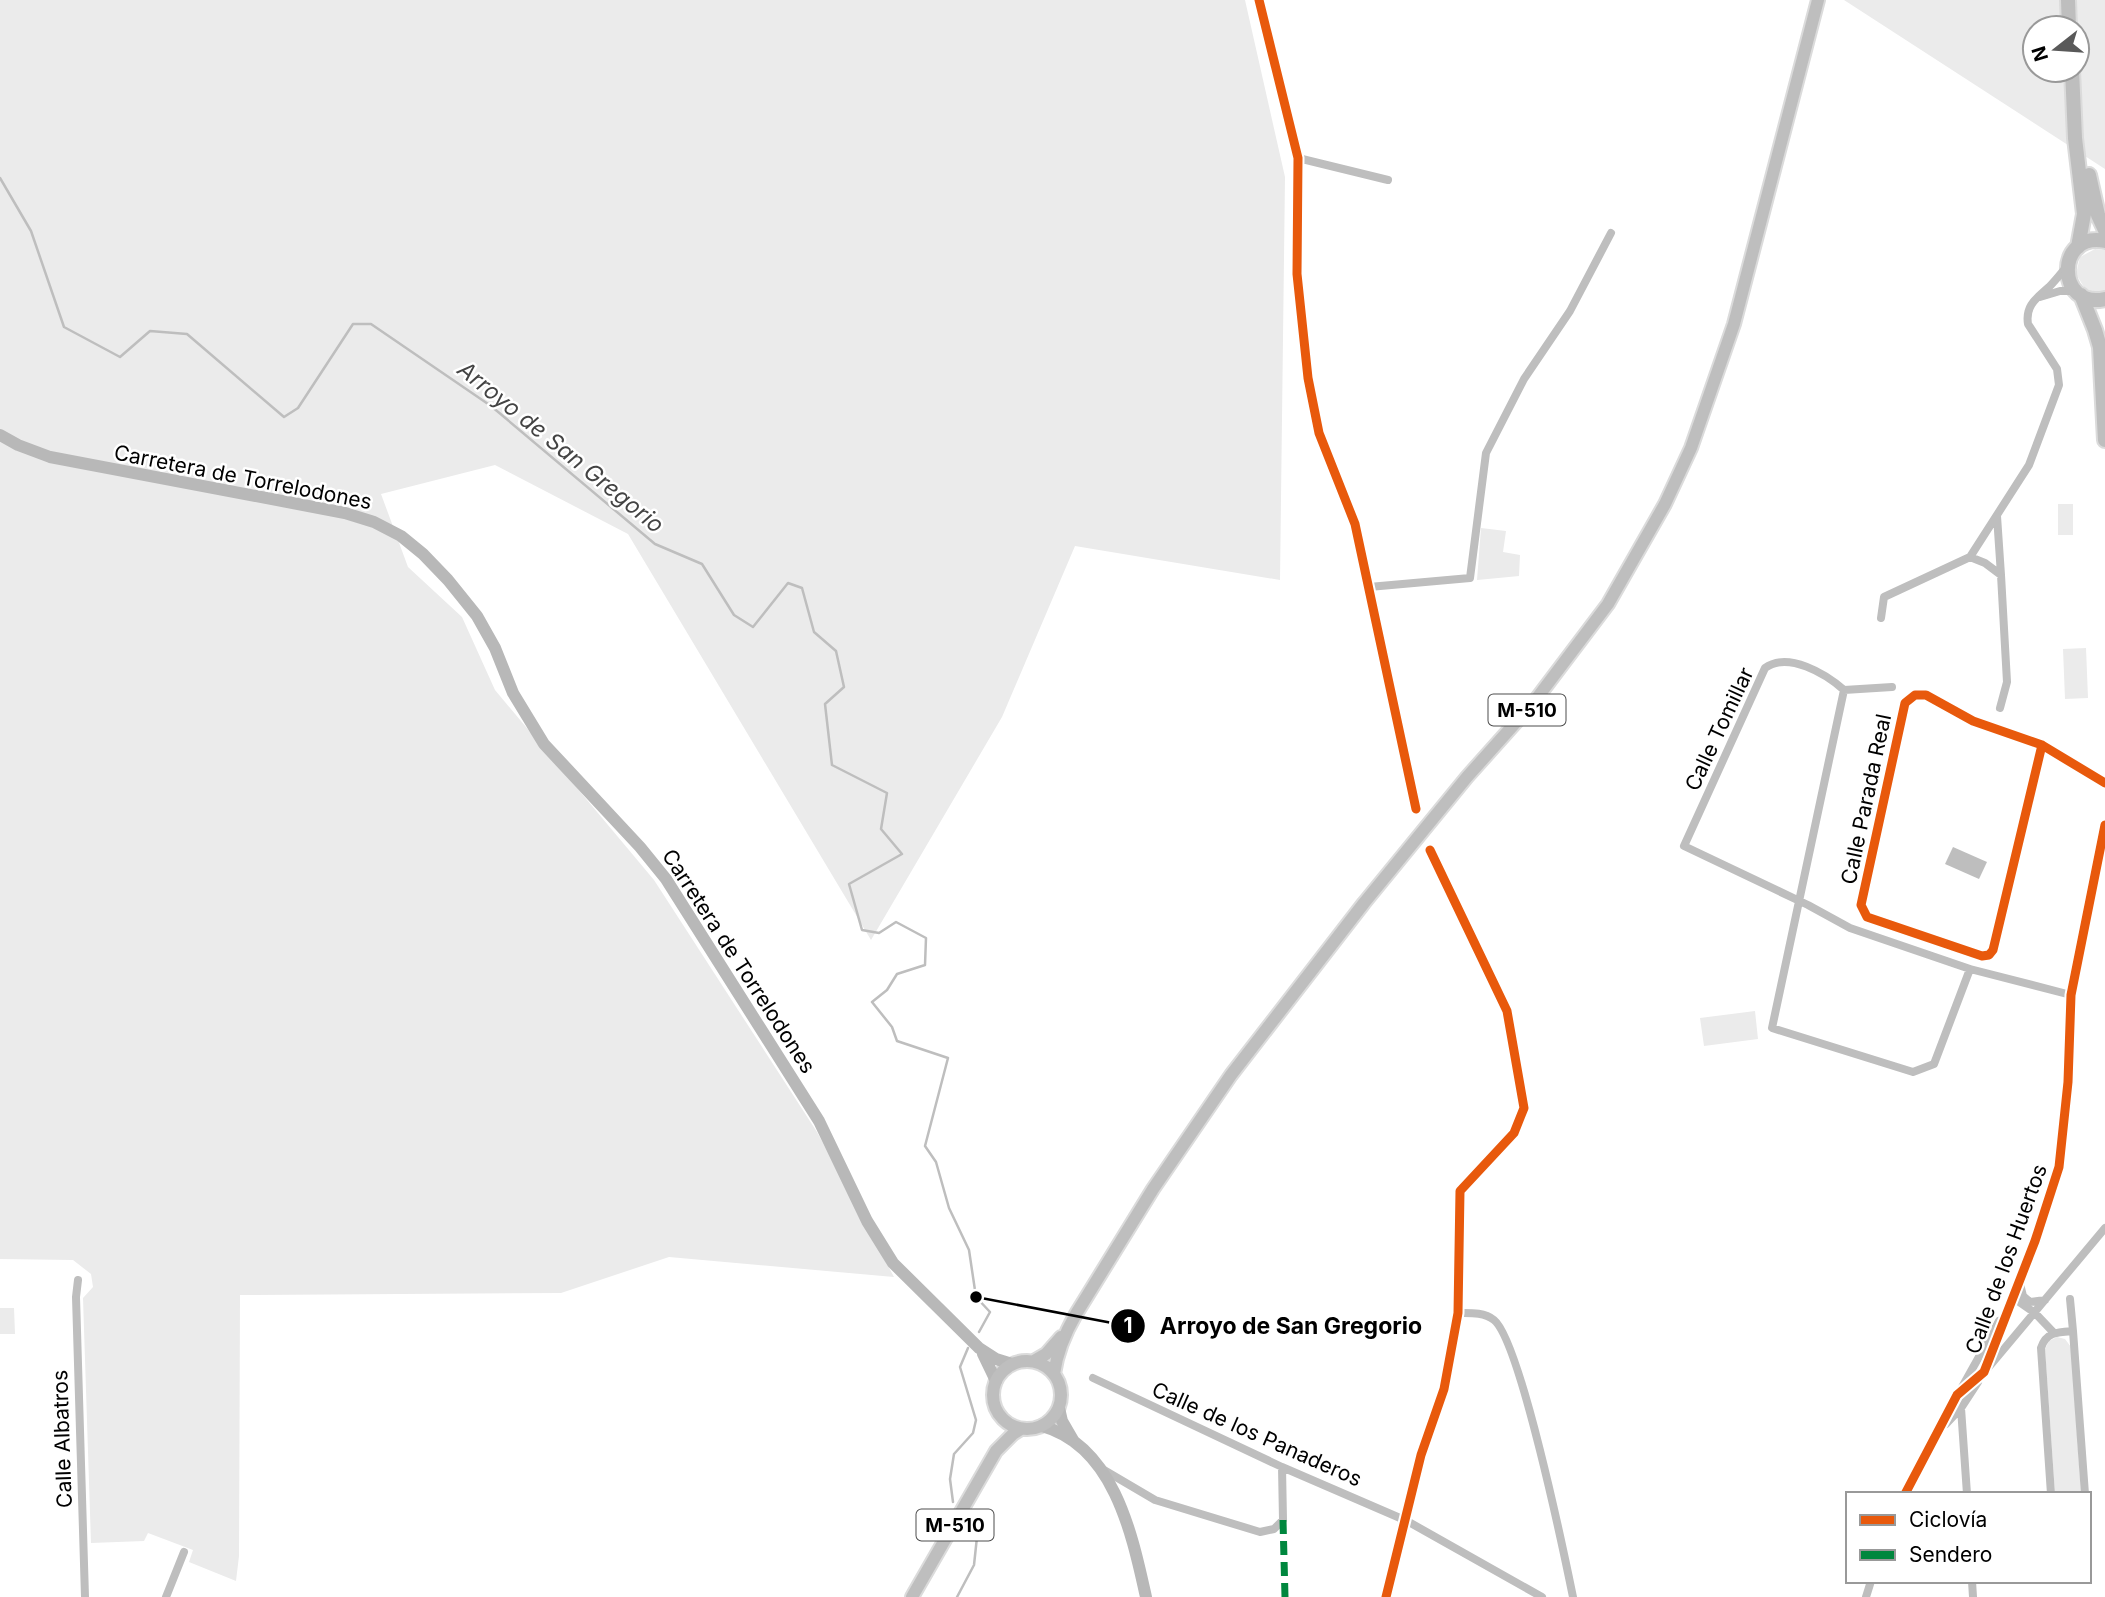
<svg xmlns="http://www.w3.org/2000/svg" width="2105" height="1597" font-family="Inter,sans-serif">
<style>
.green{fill:#ebebeb;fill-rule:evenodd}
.water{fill:#bebebe}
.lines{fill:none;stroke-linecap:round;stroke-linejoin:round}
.stream{stroke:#bebebe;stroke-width:2.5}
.primary-casing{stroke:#dbdbdb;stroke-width:16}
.highway-casing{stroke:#dbdbdb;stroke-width:18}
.street{stroke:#bebebe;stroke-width:8}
.secondary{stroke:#b8b8b8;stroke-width:12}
.primary{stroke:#bebebe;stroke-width:12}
.highway{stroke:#bebebe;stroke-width:14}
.quiet{stroke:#00873e;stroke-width:7;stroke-dasharray:14 7;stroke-linecap:butt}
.cycleway-casing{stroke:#fff;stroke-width:13}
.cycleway{stroke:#e8590c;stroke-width:9}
.labels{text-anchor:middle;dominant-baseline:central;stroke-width:5;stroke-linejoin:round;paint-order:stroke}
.shield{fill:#fff;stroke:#4c4c4c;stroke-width:2}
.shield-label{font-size:19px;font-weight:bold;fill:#000}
.street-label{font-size:21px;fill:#000;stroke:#fff}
.water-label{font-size:23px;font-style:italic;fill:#434343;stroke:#fff}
.leader{fill:none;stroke:#000;stroke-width:2.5}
.callout-dot{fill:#000;stroke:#fff;stroke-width:2.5}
.mark-label{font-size:21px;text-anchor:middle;font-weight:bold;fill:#fff}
.callout-label{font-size:23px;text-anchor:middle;font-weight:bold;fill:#000;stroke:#fff;stroke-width:5;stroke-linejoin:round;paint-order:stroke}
</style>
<rect width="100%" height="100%" fill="#fff"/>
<path class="green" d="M0,0h1245l40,177 -5,403 -205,-34 -73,171 -131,223 -243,-406 -133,-69 -114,29 27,73 54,50 33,73 159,190 163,252 77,145 -225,-20 -108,36 -321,2 -1,261 -3,25 -47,-19 4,-12 -45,-17 -4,8 -53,2 -8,-245 10,-11 -2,-13 -18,-14 -73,-1z
M1844,0h261v169zM2035,28h42v42h-42z
M2095,249l10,1v41l-9,2 -11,-4 -9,-15 4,-17z
M2058,504h15v31h-15z
M1481,528l25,3 -3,21 17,3 -1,21 -42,4z
M2086,648l2,50 -23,1 -2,-50z
M1755,1011l3,28 -54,7 -4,-28z
M0,1308h14l1,26h-15z
M2057,1337l8,2 6,8 10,147h-26l-10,-145 4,-8z"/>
<path class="water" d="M1953,847l34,15 -8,17 -34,-15z"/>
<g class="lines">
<path class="stream" d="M0,178l31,53 33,96 56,30 30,-26 37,3 97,83 14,-9 55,-84h18l120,82 164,138 47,20 32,51 19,12 35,-44 14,5 12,44 22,19 8,36 -19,17 7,61 55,28 -6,36 21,25 -53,30 13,46 17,3 17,-11 30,16 -1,27 -28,9 -10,16 -15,12 20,25 5,14 51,17 -23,88 11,16 13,46 20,42 7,47 14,15 -11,20
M953,1502l-3,-23 4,-25 19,-21 3,-13 -16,-53 8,-19
M957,1597l17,-32 3,-28 -9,-10"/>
<defs>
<path id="primary" d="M1034,1361l12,-7 15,-17
M993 1395a34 34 0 1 1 68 0a34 34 0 1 1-68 0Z
M1054,1374c3,-22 11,-41 22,-60l77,-125 78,-114 133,-172 103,-126 67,-75 74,-98 57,-100 26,-56 43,-124 84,-324
M912,1597l84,-146 17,-17 8,-5"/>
<path id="highway" d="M2068,0l1,28
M2072,70l3,68 9,76 -6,33
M2089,175l9,40 7,15
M2105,241c-50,-10 -49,69 0,58
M2081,295l14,35 5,17 5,93"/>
</defs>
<use href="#primary" class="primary-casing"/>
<use href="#highway" class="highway-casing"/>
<path class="street" d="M1259,0l39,158 -1,116 11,104 11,55 36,91 61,285
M1298,158l90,22
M2040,297l20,-6h15
M1997,516l4,59
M1970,557l15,6 16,12 6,107 -7,26
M1369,587l101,-9 16,-125 38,-74 46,-68 41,-78
M1881,618l3,-21 86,-40 59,-92 30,-80 -2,-16 -29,-45c-3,-19 9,-26 21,-37 7,-7 13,-15 19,-22
M1892,687l-48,3c-18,-16 -56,-39 -79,-22l-81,178 124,59 42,23 120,41 101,26
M1844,690l-72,338 141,44 21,-8 36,-95
M2042,745l-49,205 -4,5 -7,1 -115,-39 -6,-12 44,-202 10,-8h11l47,26 69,24 63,38
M78,1280l-2,17 9,300
M2019,1280l4,16 7,6 15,-2
M2012,1297l23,16 19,20
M2070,1299l3,32
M1458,1313c12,0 26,-1 36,7 26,21 70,233 79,277
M1988,1368l117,-140
M1093,1378l189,89 125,54 135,76
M1961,1389l38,-68
M1961,1408l6,86
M1946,1424l15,-16 17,-26
M1104,1470l51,30 105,32 14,-3 9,-9 -1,-53
M1905,1494l52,-99 27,-23 51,-131 24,-74 9,-85 3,-87 34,-170
M2051,1494l-10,-146c5,-16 17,-16 32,-17l12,163
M1972,1581l1,16
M166,1597l18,-45
M1386,1597l35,-142 23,-66 14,-76 2,-122 54,-58 10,-25 -17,-97 -77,-161
M1866,1597l5,-16"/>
<path class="secondary" d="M0,435l18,10 32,12 295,56 29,9 27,14 22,18 25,26 29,36 18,32 18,45 31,51 96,103 26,32 153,242 48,100 26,42 86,85 17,11 16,5
M983,1354l13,27
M1059,1408l3,13 11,19
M1042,1426c72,20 90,108 104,171"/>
<use href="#primary" class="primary"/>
<use href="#highway" class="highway"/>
<path class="quiet" d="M1283,1520l2,77"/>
<defs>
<path id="cycleway" d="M1259,0l39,158 -1,116 11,104 11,55 36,91 61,285
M2042,745l-49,205 -4,5 -7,1 -115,-39 -6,-12 44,-202 10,-8h11l47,26 69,24 63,38
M1905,1494l52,-99 27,-23 51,-131 24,-74 9,-85 3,-87 34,-170
M1386,1597l35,-142 23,-66 14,-76 2,-122 54,-58 10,-25 -17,-97 -77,-161"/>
</defs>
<use href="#cycleway" class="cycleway-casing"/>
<use href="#cycleway" class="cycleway"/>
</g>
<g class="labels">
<g class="shield">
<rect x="1488.5" y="694.5" width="77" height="31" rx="5"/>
<rect x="916.5" y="1509.5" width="77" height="31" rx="5"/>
</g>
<g class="shield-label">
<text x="1527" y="710">M-510</text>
<text x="955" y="1525">M-510</text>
</g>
<g class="street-label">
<text transform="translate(243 477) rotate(11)">Carretera de Torrelodones</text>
<text transform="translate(1719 729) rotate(-65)">Calle Tomillar</text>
<text transform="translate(1866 799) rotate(-78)">Calle Parada Real</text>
<text transform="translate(739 961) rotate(57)">Carretera de Torrelodones</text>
<text transform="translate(2006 1259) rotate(-70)">Calle de los Huertos</text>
<text transform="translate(1257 1434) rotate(24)">Calle de los Panaderos</text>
<text transform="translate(62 1439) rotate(-92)">Calle Albatros</text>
</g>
<g class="water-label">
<text transform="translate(561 447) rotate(39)">Arroyo de San Gregorio</text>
</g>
</g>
<path class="leader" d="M976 1297L1128 1326"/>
<g class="callout-dot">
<circle cx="976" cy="1297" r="7"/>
<circle cx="1128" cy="1326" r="18"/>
</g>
<g class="mark-label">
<text x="1128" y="1333">1</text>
</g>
<g class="callout-label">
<text x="1291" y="1334">Arroyo de San Gregorio</text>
</g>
<rect x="1846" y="1492" width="245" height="91" fill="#ffffff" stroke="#999999" stroke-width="2"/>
<rect x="1860" y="1515" width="35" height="10" fill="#e8590c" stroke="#999999" stroke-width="2"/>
<text x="1909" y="1527" font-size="21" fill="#000000">Ciclovía</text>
<rect x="1860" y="1550" width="35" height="10" fill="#00873e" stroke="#999999" stroke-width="2"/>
<text x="1909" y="1562" font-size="21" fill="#000000">Sendero</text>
<g transform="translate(2056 49) rotate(253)"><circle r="33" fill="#ffffff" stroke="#999999" stroke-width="2"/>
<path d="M0-5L12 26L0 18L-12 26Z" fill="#595959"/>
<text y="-10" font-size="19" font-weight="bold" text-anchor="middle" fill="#000000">N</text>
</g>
</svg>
